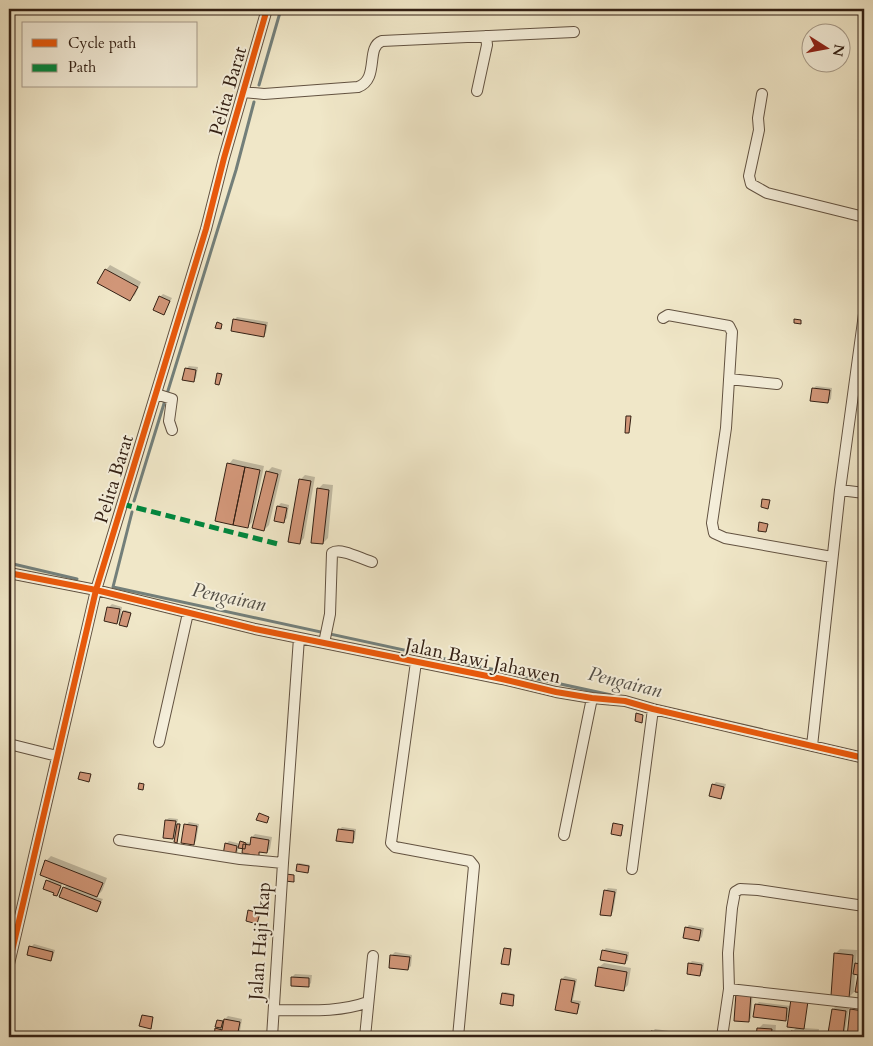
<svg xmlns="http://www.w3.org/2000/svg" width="873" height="1046" font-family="Cardo,serif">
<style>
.shadow{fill:#0003}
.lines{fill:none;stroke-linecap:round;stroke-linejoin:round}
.stream{stroke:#737f7a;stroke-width:3}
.building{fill:#d19678;stroke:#332014}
.minor-casing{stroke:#625241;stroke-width:12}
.minor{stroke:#f5efdb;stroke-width:10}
.quiet{stroke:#00873e;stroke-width:5;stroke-dasharray:10 5;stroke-linecap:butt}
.cycleway-casing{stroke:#f5efdb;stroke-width:9}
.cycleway{stroke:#e8590c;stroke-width:6}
.labels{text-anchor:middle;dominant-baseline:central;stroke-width:4;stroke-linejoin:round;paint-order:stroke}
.street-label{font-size:19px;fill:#332014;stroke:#f5efdb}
.water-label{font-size:20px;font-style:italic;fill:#534f47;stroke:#f5efdb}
</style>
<rect width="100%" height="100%" fill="#f0e7c8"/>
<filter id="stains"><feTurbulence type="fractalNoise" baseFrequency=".004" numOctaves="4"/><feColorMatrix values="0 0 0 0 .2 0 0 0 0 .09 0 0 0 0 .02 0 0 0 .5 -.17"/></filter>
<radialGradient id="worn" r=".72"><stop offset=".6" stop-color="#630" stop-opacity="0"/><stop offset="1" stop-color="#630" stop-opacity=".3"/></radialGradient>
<path class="shadow" d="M110,265l31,17 -6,13 -5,4 -24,-29z
M163,294l9,4 -8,15 -4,-16z
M237,317l31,5 -2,11 -3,3 -29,-16z
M189,366l9,1 -2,11 -3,3 -7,-12z
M816,386l16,2 -1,11 -3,3 -15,-13z
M233,459l31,7 -12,56 -5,5 -18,-63z
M272,467l10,3 -13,55 -5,5 3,-58z
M305,475l10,2 -11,61 -4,5v-63z
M323,484l10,1 -5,53 -5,5 -5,-54z
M281,503l8,2 -2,13 -3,3 -6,-15z
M112,604l10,3 -1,7 4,-4 6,2 -4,14 -5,-9 -5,6 -8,-16z
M716,782l10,2 -3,11 -3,3 -7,-13z
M169,818l9,1 -1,4 4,1 -4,18 -1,-8 -3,4 -7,-18z
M189,822l10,2 -3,17 -3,3 -7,-19z
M342,827l14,2 -1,10 -3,3 -13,-12z
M255,834l17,3 -2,12 -3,3 -5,-1 -4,3 -19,-7 -2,6 -3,3 -8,-12 3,-3 12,3 1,-3h2l-1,5 4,-4 4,1 1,-6z
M51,856l56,22 -5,13 -6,6 7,2 -7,12 -32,-23 3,-4 -4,-2 -4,10 -3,3 -9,-14 4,-3 -5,-17z
M299,863l11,2 -1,6 -12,-1z
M608,888l9,1 -4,23 -3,3 -5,-24z
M689,925l15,3 -2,9 -3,3 -13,-12z
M34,944l21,6 -2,7 -3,3 -19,-13z
M506,948h6l-3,16 -4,-15z
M606,948l23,4 -1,8 -3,3 -22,-12z
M840,949l17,1 -1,14 3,-3h5v31l-7,-1 3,-17 -5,-1 -1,19 -5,5 -14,-43z
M395,952l17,3 -1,11 -3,3 -16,-14z
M692,961l12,2 -1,8 -3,3 -11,-10z
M604,963l27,5 -3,17 -5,5 -24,-23z
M295,974l17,1 -1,8 -3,3 -16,-9z
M565,976l12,3 -4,21 8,1 -2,8 -3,3 -19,-3 5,-30z
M753,991l-2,27 -3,3 -11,-28z
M505,992l10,2 -3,10 -8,-11z
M759,1002l32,4 12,20h2l-1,2 15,1 -1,8h-26v-5l5,-5 -7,-12 -5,5 -29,-15z
M836,1006l13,2 -4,23 -3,3 -9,-25z
M854,1007l10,1 -2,29h-14l3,-27z
M228,1016l14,3 -3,18h-24l2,-8 2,-3 -1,-5 11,3 -4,-5z
M763,1024l13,1 -1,12h-18l1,-8z
M655,1029l21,3 -1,5h-24l1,-5z
M304,1034l17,2v1h-20z"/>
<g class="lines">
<path class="stream" d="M259,85l22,-76
M134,501l102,-331 18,-68
M132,512l-19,75 503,109
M9,563l68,16"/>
</g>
<path class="building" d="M105,269l33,18 -8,14 -33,-18z
M159,296l11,5 -6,14 -11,-5z
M233,319l33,6 -2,12 -33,-6z
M794,319l7,1v4l-7,-1z
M217,322l5,2 -1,5 -6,-1z
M185,368l11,2 -2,12 -12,-2z
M217,373l5,1 -3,11 -4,-1z
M812,388l18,2 -2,13 -18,-2z
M626,416h5l-2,17h-4z
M227,463l18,4 -12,58 -18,-4z
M245,467l15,3 -12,58 -15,-3z
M266,471l12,3 -14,57 -12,-3z
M299,479l12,2 -11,63 -12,-2z
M317,488l12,2 -6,54 -12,-1z
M762,499l8,1 -2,9 -7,-2z
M277,506l10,2 -3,15 -10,-2z
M759,522l9,2 -2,8 -8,-1z
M107,607l13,2 -3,15 -13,-3z
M123,611l8,2 -4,14 -8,-2z
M636,713l7,2 -1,8 -7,-2z
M80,772l11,2 -2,8 -11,-3z
M139,783l5,1 -1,6 -5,-1z
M712,784l12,3 -3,12 -12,-3z
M259,813l10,4 -2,6 -11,-3z
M165,820l11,1 -3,18 -10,-1z
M613,823l10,2 -2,11 -10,-2z
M177,824h3l-3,19 -3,-1z
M184,824l13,2 -3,19 -13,-2z
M338,829l16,2 -1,12 -17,-2z
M251,837l18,3 -2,13 -8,-1v4l-17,-3 1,-9 7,1z
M240,841l6,2 -1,6 -7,-1z
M225,843l12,3 -2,12 -12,-3z
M45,860l58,23 -6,14 -57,-22z
M297,864l12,2 -1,7 -12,-2z
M286,874l8,1v7l-9,-1z
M46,880l15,6 -4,10 -4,-1 1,-2 -11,-4z
M63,887l38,15 -4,10 -38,-15z
M604,890l11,2 -4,24 -11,-1z
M248,910l12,3 -3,11 -11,-3z
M685,927l16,3 -2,11 -16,-3z
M29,946l24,6 -2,9 -24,-6z
M504,948l7,1 -2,16 -8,-1z
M602,950l25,5 -2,9 -25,-4z
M834,953l19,2 -4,43 -18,-2z
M390,955l20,2 -2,13 -19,-2z
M688,963l14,2 -2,11 -13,-2z
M855,963l9,2v28l-9,-1 3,-17 -5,-1z
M598,967l29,5 -3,19 -29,-5z
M291,977l18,1v9l-18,-1z
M561,979l14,2 -4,21 8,2 -2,10 -22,-4z
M502,993l12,2 -1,11 -13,-2z
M736,993l15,1 -2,28 -15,-1z
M791,999l17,2 -4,28 -17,-2z
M755,1004l32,4 -1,13 -33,-4z
M832,1009l14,2 -3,24 -15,-2z
M850,1009l13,2 -3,26h-13z
M142,1015l11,2 -2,12 -12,-3z
M224,1019l16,3 -3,15h-23l1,-9 7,2z
M217,1020l6,1 -2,7 -6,-1z
M757,1028l15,1 -1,8h-15z
M651,1031l23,4 -1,2h-23z
M791,1031l23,3v3h-24z"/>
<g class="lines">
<defs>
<path id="minor" d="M477,91l10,-46 -1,-9
M243,92l21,2 94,-7c22,-8 7,-40 24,-46l192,-9
M762,94l-4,24 1,12 -10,46 2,8 16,9 97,24
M663,318l5,-3 61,11 3,6 -6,96 -14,95 2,10 11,5 107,19
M729,379l48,5
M156,394l16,5 -3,22 3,9
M840,490l24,3
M9,573l87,17 159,39 247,50 54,13 36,6 33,3 28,8 211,49
M324,643l6,-29 2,-61c9,-6 29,6 40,9
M416,662l-25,181 4,4 75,14 4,5 -16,171
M159,742l29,-129
M9,744l48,12
M812,746l28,-256 24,-176
M564,835l28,-137
M119,840l121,19 43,4 -11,174
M283,863l16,-225
M632,869l21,-160
M9,964l87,-374 110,-361 18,-71 43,-149
M729,989l135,15
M274,1010c31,0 64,3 94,-8
M365,1037l8,-81
M722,1037l7,-48 -1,-36 4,-45 3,-16 5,-3 18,1 106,16"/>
</defs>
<use href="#minor" class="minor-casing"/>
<use href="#minor" class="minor"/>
<path class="quiet" d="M122,504l156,40"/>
<defs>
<path id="cycleway" d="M9,573l87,17 159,39 247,50 54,13 36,6 33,3 28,8 211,49
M9,964l87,-374 110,-361 18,-71 43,-149"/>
</defs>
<use href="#cycleway" class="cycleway-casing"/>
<use href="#cycleway" class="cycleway"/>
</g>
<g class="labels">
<g class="street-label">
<text transform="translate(228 91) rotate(-74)">Pelita Barat</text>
<text transform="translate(114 479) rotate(-73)">Pelita Barat</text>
<text transform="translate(483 661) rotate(12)">Jalan Bawi Jahawen</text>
<text transform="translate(260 941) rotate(-86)">Jalan Haji Ikap</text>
</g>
<g class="water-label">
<text transform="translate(229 597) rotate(12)">Pengairan</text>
<text transform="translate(625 682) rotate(14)">Pengairan</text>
</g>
</g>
<rect width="873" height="1046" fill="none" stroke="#f0e7c8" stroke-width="30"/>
<rect x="10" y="10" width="853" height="1026" fill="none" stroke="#332014" stroke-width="2.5"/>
<rect x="15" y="15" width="843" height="1016" fill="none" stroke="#332014"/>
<rect x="22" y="22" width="175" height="65" fill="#f5efdb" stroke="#a79c8b"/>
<rect x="32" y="39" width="25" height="8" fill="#e8590c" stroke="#a79c8b"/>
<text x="68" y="48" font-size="15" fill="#332014">Cycle path</text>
<rect x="32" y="64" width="25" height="8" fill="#00873e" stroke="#a79c8b"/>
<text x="68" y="72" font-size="15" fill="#332014">Path</text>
<g transform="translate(826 48) rotate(101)"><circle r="24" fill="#f5efdb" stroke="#a79c8b"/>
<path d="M0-4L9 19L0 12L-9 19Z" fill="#8f2418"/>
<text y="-8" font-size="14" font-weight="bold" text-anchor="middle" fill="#332014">N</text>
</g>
<rect width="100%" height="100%" filter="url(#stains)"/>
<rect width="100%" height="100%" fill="url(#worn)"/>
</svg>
